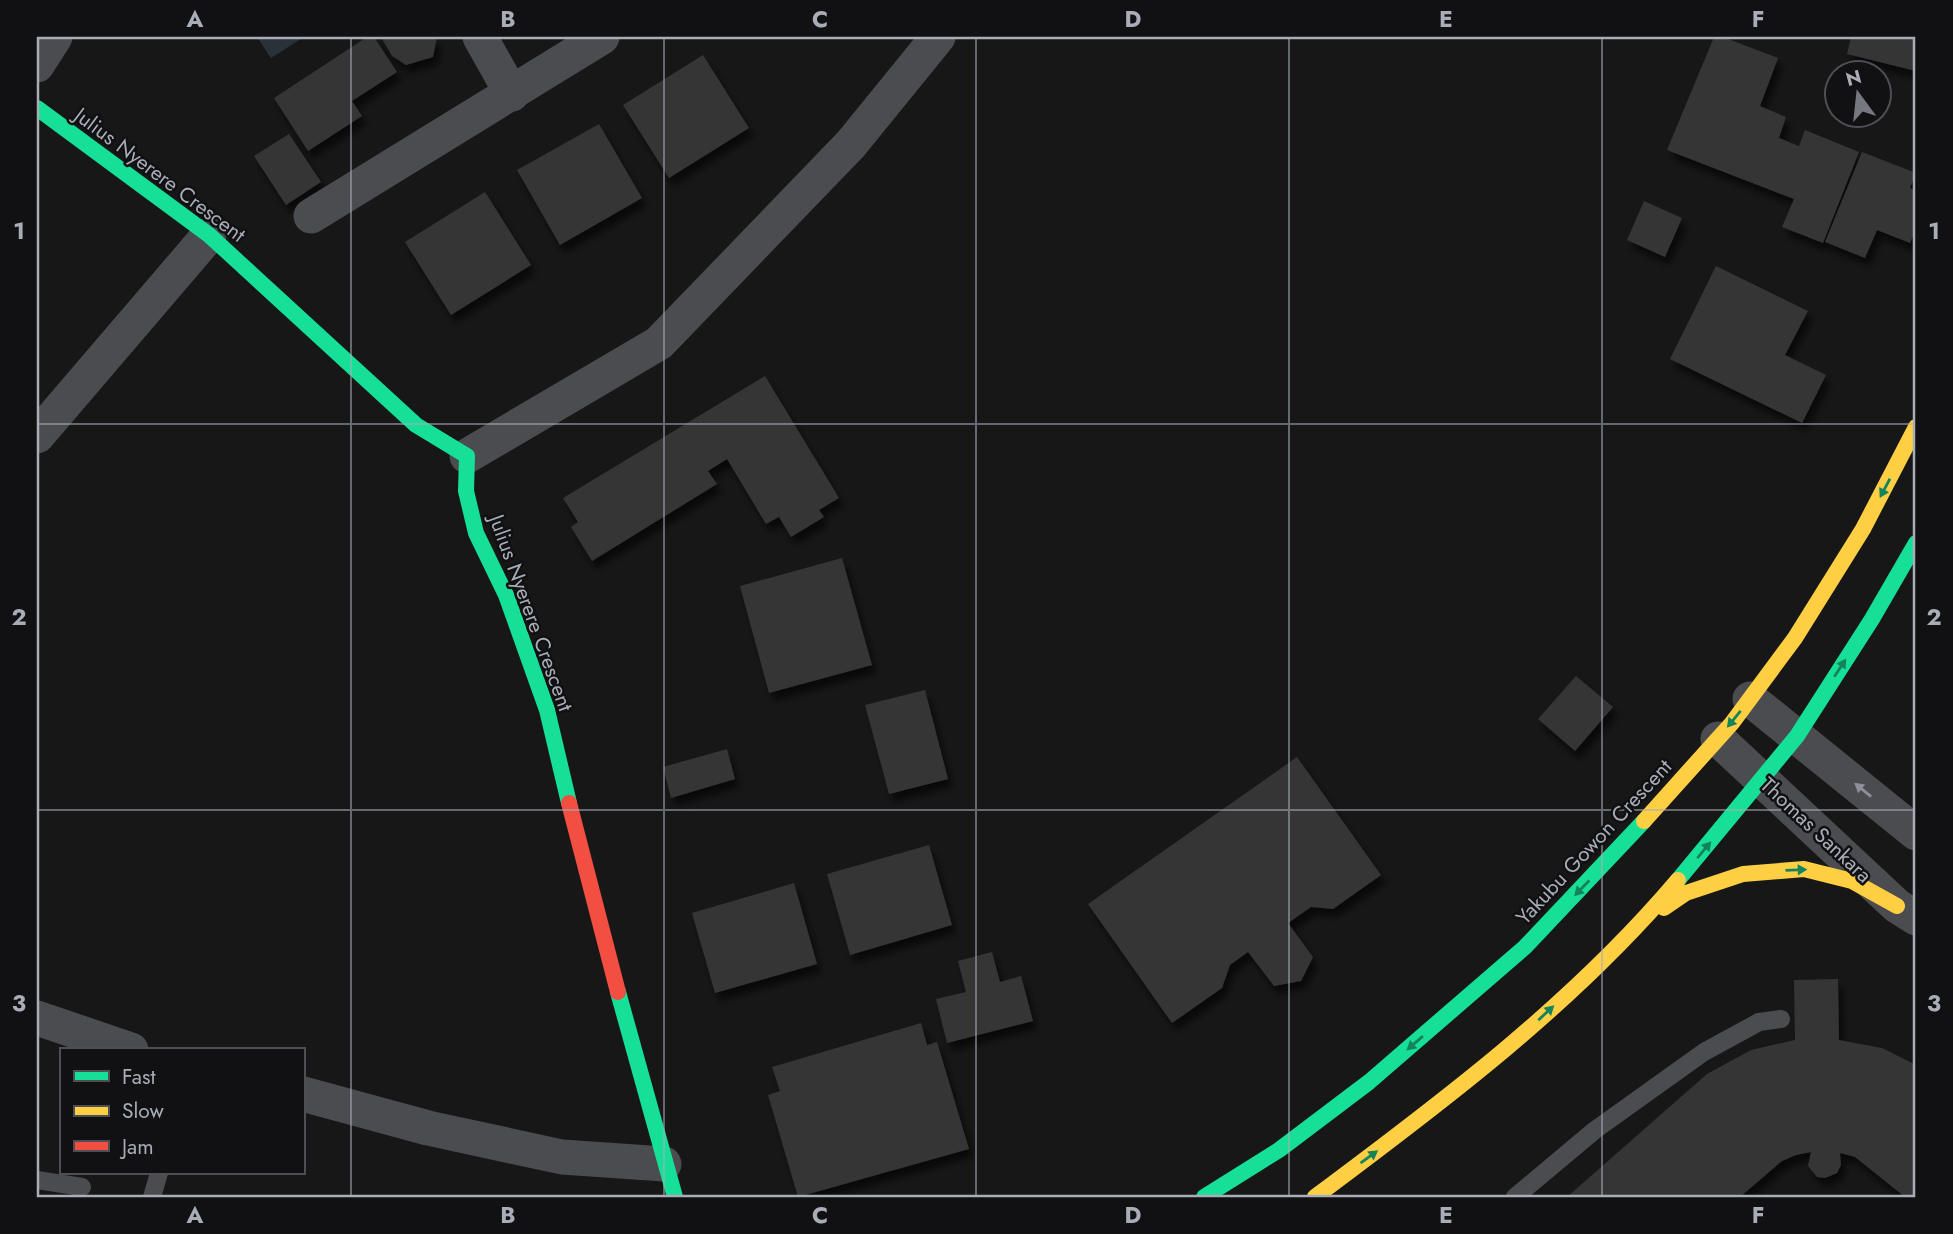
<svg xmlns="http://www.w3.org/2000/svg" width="1953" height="1234" font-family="Jost,sans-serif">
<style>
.water{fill:#2a3239}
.building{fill:#353536;filter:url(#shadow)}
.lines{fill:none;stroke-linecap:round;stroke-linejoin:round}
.lane{stroke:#4b4c50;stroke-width:18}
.street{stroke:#4b4c50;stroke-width:35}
.fast{stroke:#16e098;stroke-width:16}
.slow{stroke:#ffcf43;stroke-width:16}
.jam{stroke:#f24e42;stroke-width:16}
.oneway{fill:#14835c}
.oneway2{fill:#8c9099}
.grid{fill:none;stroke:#a8adb8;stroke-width:2;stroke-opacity:0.55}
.labels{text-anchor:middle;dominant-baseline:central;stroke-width:5;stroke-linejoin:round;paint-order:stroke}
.street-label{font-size:21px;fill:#a8adb8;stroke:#111113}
.neatline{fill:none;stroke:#a8adb8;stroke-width:2.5}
.grid-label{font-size:23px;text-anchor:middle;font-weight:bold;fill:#a8adb8}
</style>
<defs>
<filter id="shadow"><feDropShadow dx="4.5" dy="8" stdDeviation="3.5" flood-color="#0009"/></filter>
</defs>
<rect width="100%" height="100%" fill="#171717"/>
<path class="water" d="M257,37h47l-33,21z"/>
<path class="building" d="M367,37h7l23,35 -45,29 10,15 -54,35 -34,-53z
M381,37h56l-4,20 -27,8 -14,-9z
M1714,37h9l55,21 -18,48 26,11 -7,21 20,8 6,-16 54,22 -36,91 -41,-16 12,-28 -127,-49z
M1851,37h65v34l-69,-17z
M703,55l46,73 -80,50 -46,-73z
M599,124l43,74 -82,47 -43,-75z
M289,134l32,48 -35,23 -32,-49z
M1862,152l54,21 -6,15 6,3v38l-6,14 -33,-13 -12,28 -40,-16z
M485,192l46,73 -80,50 -46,-73z
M1644,201l38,17 -17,39 -38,-17z
M1716,266l92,45 -23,44 41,20 -24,48 -132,-64z
M765,376l74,122 -20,12 5,7 -33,20 -12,-20 -13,7 -39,-65 -19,12 9,13 -125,77 -21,-34 7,-5 -15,-24z
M842,558l30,107 -103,28 -29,-107z
M1576,676l37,31 -38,44 -37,-32z
M925,690l23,89 -59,15 -24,-89z
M727,749l8,30 -64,19 -8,-31z
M1297,757l84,118 -48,34 -22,-2 -23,16 25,34 -12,24 -27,5 -26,-34 -18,13 -8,23 -50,35 -84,-119z
M929,845l23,80 -102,30 -23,-81z
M794,883l23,81 -102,29 -23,-80z
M992,952l8,30 21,-6 12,45 -86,22 -11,-44 30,-7 -8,-31z
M1838,979l1,61 43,8 34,17v132h-11l-50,-40 -15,-4 1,12 -4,8 -12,5 -8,-1 -9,-11 3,-14 -15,3 -14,6 -42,36h-173l140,-123 44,-24 44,-10 -1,-60z
M921,1023l6,22 10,-3 32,107 -171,48 -30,-102 12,-4 -8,-24z"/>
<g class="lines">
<path class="lane" d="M37,1180l45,7
M152,1197l7,-24
M1515,1197l80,-67 109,-78 55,-30 22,-3"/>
<path class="street" d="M480,37l32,57
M37,65l18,-28
M311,216l291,-179
M37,436l172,-201
M467,456l192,-113 192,-199 87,-107
M1750,699l166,134
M1718,739l179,167 19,12
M37,1018l94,32
M303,1094l125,34 134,29 102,7"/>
<path class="fast" d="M37,108l172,127 207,190 51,31 -1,35 10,42 30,62 41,115 22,93
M1678,880l119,-144 75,-117 44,-76
M618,992l57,205
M1204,1197l75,-47 90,-68 156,-135 119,-126"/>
<path class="slow" d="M1644,821l88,-98 63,-85 68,-109 53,-102
M1664,908l22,-15 57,-19 61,-5 48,12 45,25
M1315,1197c129,-96 259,-194 363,-317"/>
<path class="jam" d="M569,803l49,189"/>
</g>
<defs><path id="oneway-solid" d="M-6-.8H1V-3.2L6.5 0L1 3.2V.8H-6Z" transform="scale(1.75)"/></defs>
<g class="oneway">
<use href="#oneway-solid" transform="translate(1885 488) rotate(118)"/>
<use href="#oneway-solid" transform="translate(1840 668) rotate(-57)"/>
<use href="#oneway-solid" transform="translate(1734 719) rotate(129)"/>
<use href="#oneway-solid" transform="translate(1704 850) rotate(-50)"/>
<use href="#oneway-solid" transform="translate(1796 870) rotate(-2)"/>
<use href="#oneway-solid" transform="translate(1582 888) rotate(134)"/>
<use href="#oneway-solid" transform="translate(1546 1013) rotate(-43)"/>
<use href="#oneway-solid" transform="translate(1415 1043) rotate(139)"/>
<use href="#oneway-solid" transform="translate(1369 1157) rotate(-36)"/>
</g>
<use class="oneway2" href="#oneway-solid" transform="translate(1863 790) rotate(-141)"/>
<path class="grid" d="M351,37v1160M664,37v1160M976,37v1160M1289,37v1160M1602,37v1160M37,424h1879M37,810h1879"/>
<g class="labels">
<g class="street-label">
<text transform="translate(160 175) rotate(37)">Julius Nyerere Crescent</text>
<text transform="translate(531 613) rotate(70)">Julius Nyerere Crescent</text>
<text transform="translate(1816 830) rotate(43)">Thomas Sankara</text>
<text transform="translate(1594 842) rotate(-47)">Yakubu Gowon Crescent</text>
</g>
</g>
<rect width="1953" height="1234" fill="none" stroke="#111113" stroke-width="77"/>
<rect x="60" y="1048" width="245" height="126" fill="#111113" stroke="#4d4f55" stroke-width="2"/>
<rect x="74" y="1071" width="35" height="10" fill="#16e098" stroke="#4d4f55" stroke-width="2"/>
<text x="122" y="1084" font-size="21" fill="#a8adb8">Fast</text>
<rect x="74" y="1106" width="35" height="10" fill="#ffcf43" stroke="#4d4f55" stroke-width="2"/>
<text x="122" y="1118" font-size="21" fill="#a8adb8">Slow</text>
<rect x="74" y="1141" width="35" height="10" fill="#f24e42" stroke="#4d4f55" stroke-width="2"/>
<text x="122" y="1154" font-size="21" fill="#a8adb8">Jam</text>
<g transform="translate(1858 94) rotate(345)"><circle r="33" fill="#111113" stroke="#4d4f55" stroke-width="2"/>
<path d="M0-5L12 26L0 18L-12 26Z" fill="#757880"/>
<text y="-10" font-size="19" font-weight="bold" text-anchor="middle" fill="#a8adb8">N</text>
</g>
<rect x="38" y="38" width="1876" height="1158" class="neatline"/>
<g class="grid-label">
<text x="195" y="27">A</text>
<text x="508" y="27">B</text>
<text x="820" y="27">C</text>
<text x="1133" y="27">D</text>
<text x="1446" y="27">E</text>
<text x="1758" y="27">F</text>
<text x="19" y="239">1</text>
<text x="1934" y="239">1</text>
<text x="19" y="625">2</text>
<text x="1934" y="625">2</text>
<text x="19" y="1011">3</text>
<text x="1934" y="1011">3</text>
<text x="195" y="1223">A</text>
<text x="508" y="1223">B</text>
<text x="820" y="1223">C</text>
<text x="1133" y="1223">D</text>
<text x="1446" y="1223">E</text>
<text x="1758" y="1223">F</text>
</g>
</svg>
